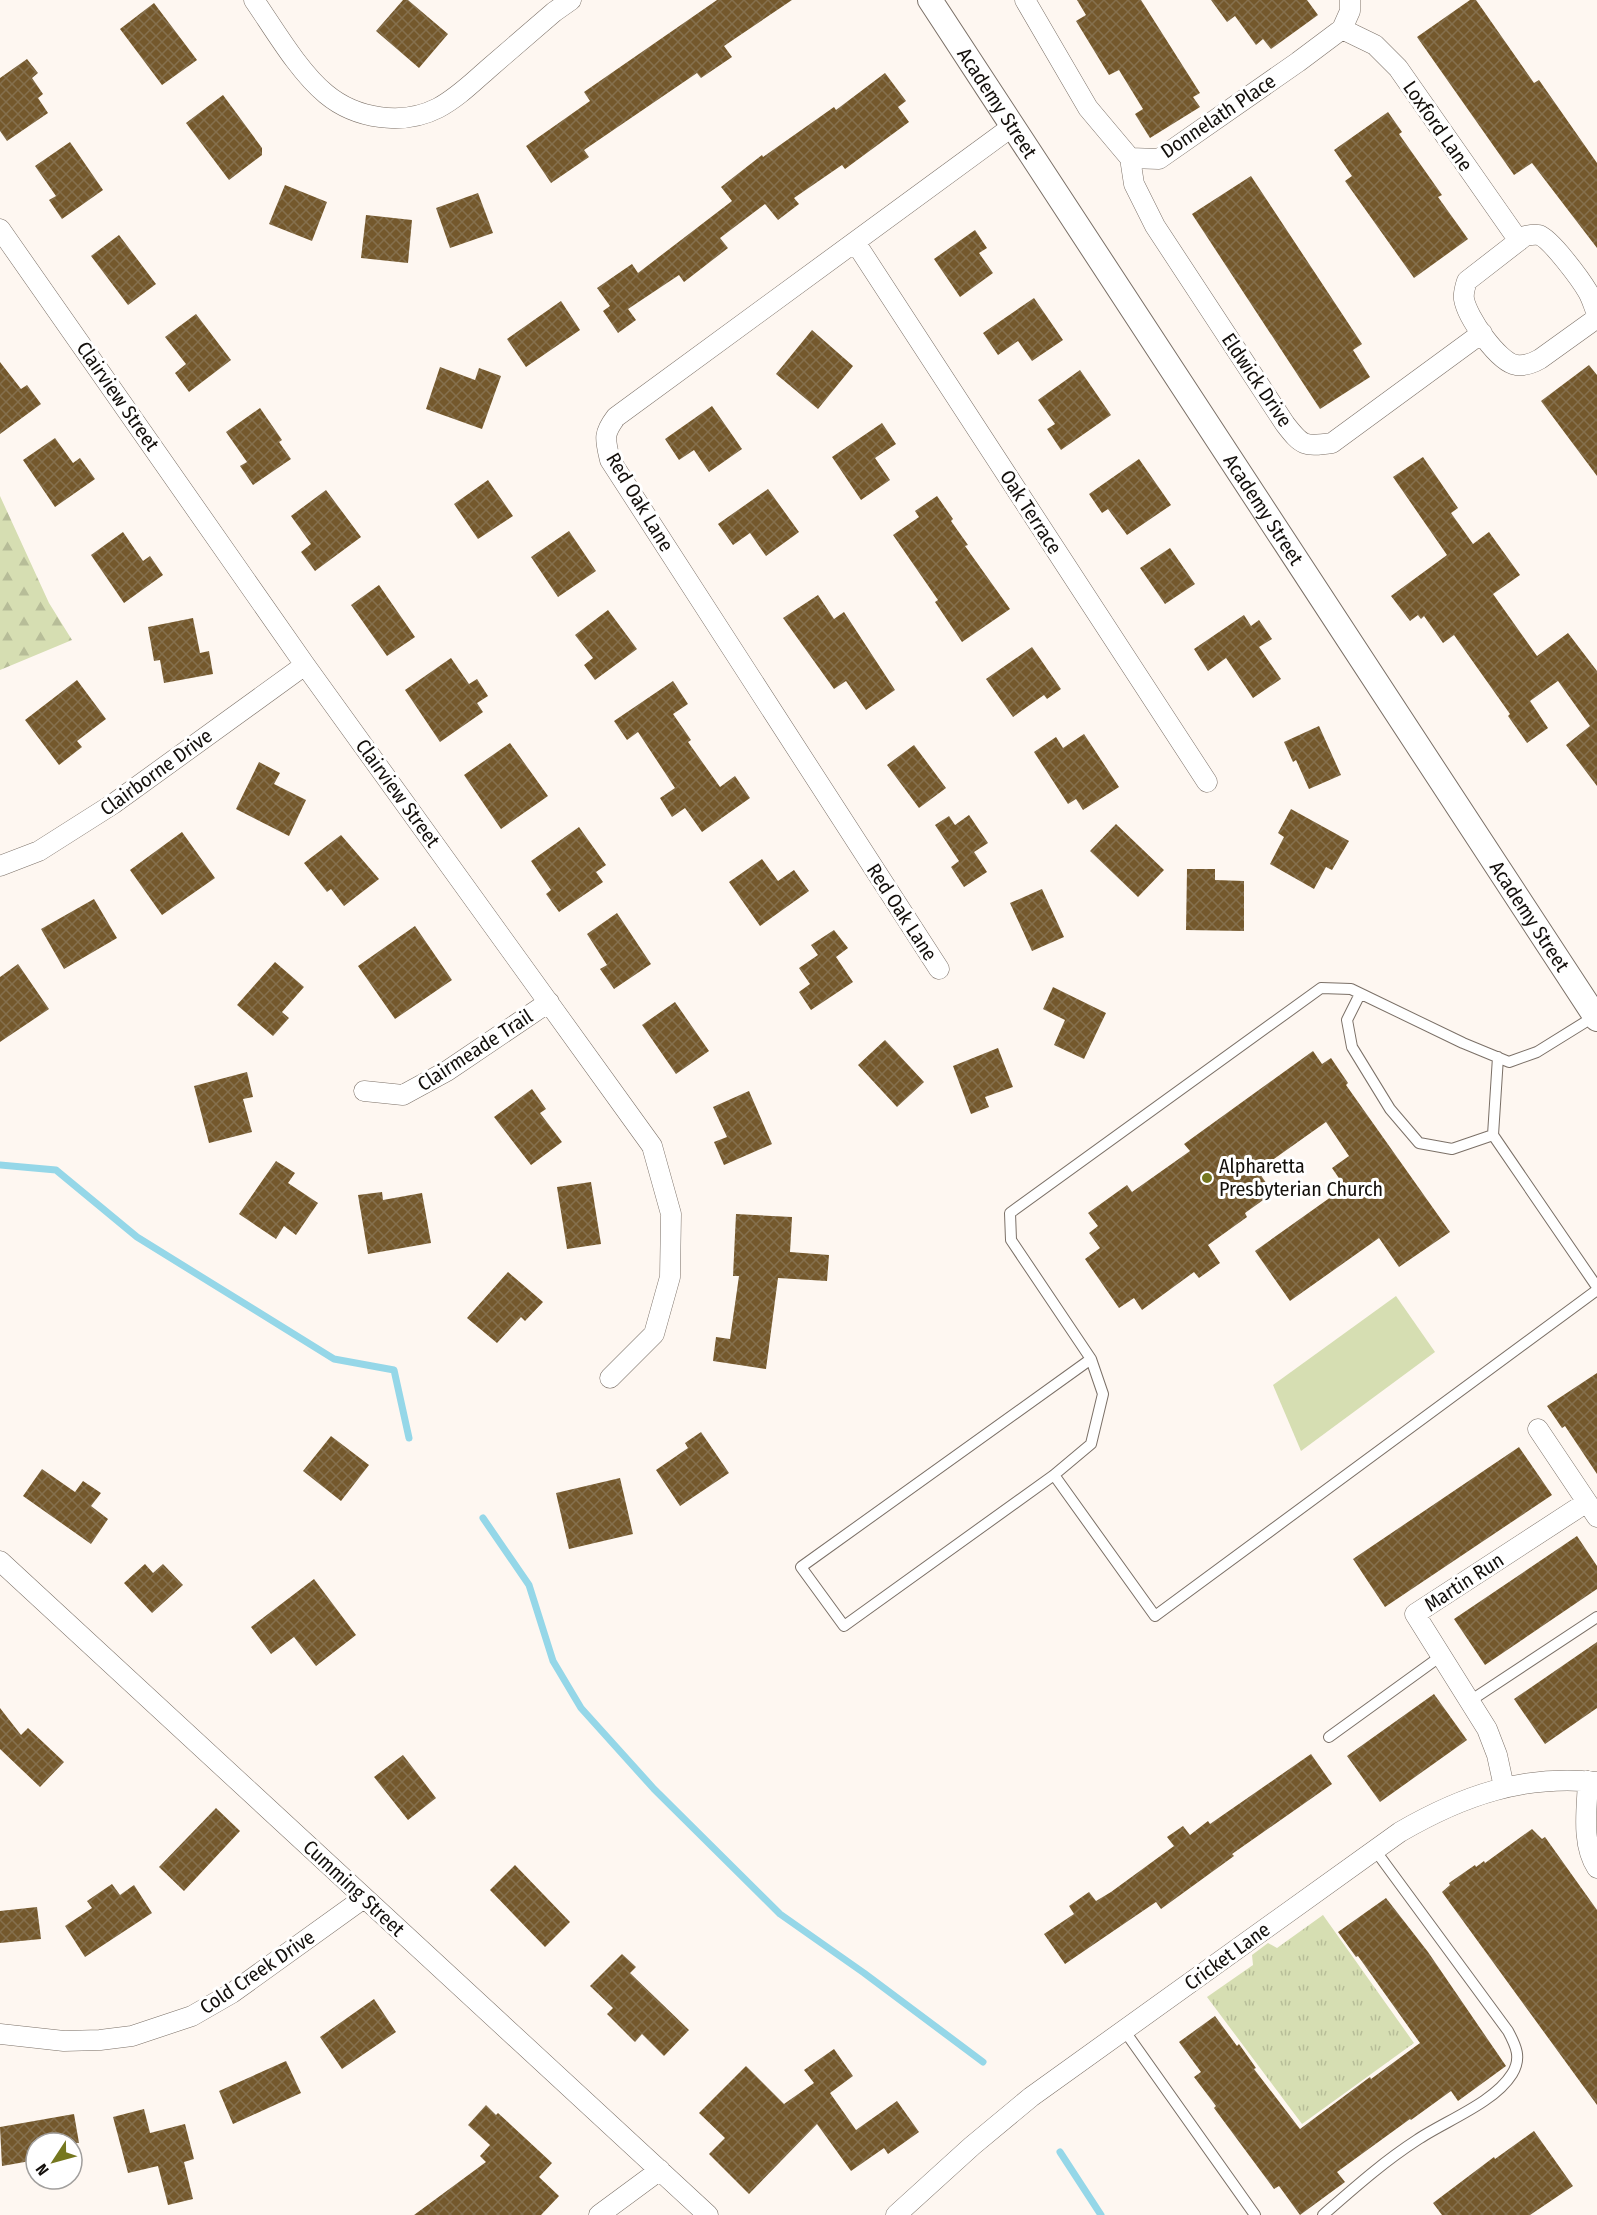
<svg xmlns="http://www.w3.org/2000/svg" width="1597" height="2215" font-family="'Fira Sans Condensed',sans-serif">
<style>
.grass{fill:url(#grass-tufts)}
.forest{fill:url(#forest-firs)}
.green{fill:#d6deb2}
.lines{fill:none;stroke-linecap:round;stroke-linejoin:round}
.stream{stroke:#95d7e8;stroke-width:7}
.building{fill:url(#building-cross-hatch)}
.service-casing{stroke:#7b7067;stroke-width:12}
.minor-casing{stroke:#7b7067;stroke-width:21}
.tertiary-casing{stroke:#7b7067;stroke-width:26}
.service{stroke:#fff;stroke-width:10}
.minor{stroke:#fff;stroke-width:20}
.tertiary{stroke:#fff;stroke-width:24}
.poi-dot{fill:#75771f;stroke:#fff;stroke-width:2}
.labels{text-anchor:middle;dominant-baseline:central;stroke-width:6;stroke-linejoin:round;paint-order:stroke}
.street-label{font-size:20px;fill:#130f0b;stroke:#fff}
.poi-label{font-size:20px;fill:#130f0b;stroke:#fff;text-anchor:start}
</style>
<defs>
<pattern id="grass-tufts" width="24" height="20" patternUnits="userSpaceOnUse" patternTransform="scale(1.5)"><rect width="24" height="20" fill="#d6deb2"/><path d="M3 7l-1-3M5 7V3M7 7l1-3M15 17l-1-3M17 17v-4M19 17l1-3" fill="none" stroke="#b7bd98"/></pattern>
<pattern id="forest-firs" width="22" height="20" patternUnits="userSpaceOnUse" patternTransform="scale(1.5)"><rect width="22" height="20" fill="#d6deb2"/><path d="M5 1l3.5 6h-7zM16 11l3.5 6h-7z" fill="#b7bd98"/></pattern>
<pattern id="building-cross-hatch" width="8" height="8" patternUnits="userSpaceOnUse" patternTransform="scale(1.5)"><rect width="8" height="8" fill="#74582c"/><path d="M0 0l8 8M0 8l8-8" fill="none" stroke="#85704e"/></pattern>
</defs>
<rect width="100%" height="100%" fill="#fef7f1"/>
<path class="grass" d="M1323,1915l91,128 -112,81 -95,-127 46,-32 -1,-10 16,-12 9,5z"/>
<path class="forest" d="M0,496l49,107 23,37 -72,30z"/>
<path class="green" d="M1396,1296l39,56 -134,99 -28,-66z"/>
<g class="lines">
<path class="stream" d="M0,1165l56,5 81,67 197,122 60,11 15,68
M483,1518l46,67 24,76 28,47 73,81 126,125 84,59 119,89
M1060,2152l41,63"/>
</g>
<path class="building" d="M403,0h5l40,34 -29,34 -43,-37z
M717,0h75l-68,46 8,11 -31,21 -4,-5 -113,77 5,7 -38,26 -25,-37 64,-45 -6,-9z
M1077,0h64l59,93 -7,4 7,10 -50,31 -15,-24 8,-5 -24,-39 -10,5 -33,-54 10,-6z
M1211,0h96l11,15 -47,34 -8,-10 -7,6 -21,-29 -8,6z
M1470,0h6l58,83 5,-3 58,83v85l-65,-85 -18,12 -97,-138z
M154,3l43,57 -35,25 -42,-56z
M27,59l11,14 -6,5 11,16 -5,4 10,15 -41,28 -7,-10v-53z
M885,73l21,28 -8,6 11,15 -64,47 -3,-4 -48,33 5,6 -21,16 -13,-16 -45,34 8,10 -44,34 -5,-7 -51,34 8,11 -18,13 -15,-22 7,-5 -13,-18 35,-24 6,9 94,-72 -11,-14 41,-32 1,2 71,-50 2,3z
M223,95l39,53v7l-33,25 -43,-57z
M1388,112l14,20 -3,2 43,61 -4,2 30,42 -54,39 -69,-97 7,-5 -18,-26z
M70,142l33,48 -41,29 -13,-19 7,-4 -21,-30z
M1251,176l111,168 -9,6 17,27 -50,32 -128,-195z
M285,185l42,17 -15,39 -43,-17z
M478,193l15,40 -43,15 -14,-40z
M366,215l46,5 -4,43 -47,-5z
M975,230l12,18 -8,5 14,20 -33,24 -26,-38z
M119,235l37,49 -28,21 -37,-49z
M1034,298l29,42 -31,21 -14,-20 -20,14 -15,-22z
M561,301l19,29 -54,37 -19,-28z
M196,314l35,46 -42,32 -14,-19 11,-9 -21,-27z
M812,330l41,36 -35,43 -42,-35z
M0,362l21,27 6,-4 14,19 -41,30z
M1589,365l8,10v101l-56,-75z
M440,367l35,13 4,-12 22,8 -19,53 -56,-20z
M1080,370l31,45 -50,35 -14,-21 8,-5 -17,-24z
M712,406l30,43 -33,23 -15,-22 -15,10 -14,-21z
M260,408l22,32 -3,2 12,17 -38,26 -13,-19 7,-4 -21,-30z
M882,423l14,21 -21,14 15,22 -29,20 -29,-43z
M55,438l18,25 7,-5 15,21 -40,28 -32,-47z
M1423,457l35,51 -7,5 22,31 16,-12 31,43 -27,19 44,62 31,-23 29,38v115l-31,-41 24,-19 -32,-45 -28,20 18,27 -21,15 -19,-27 2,-2 -56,-79 -11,8 -19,-27 -3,3 -3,-4 -8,6 -19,-25 56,-41 -54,-78z
M1139,459l32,46 -44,30 -19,-26 -6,4 -13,-19z
M488,480l25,36 -35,23 -24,-35z
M768,489l31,43 -33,24 -16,-23 -17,12 -15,-21z
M326,490l35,47 -46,34 -14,-19 10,-8 -20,-28z
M937,496l16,23 -2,2 17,24 -3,1 45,63 -48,33 -27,-40 3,-2 -45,-65 26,-18 -4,-6z
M569,531l27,40 -38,26 -27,-40z
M123,532l20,29 7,-5 13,19 -39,28 -33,-48z
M1170,548l25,36 -30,20 -25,-36z
M379,585l36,52 -28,19 -36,-51z
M818,595l16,24 10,-7 51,78 -29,20 -20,-29 -12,8 -51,-71z
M608,610l29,39 -42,31 -11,-15 9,-7 -18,-23z
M1244,615l7,11 8,-6 13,19 -13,8 22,32 -28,19 -27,-40 -18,13 -14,-22z
M193,618l7,35 9,-2 4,23 -49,9 -4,-23 -6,1 -6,-34z
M1032,647l29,42 -14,10 -3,-4 -31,22 -27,-38z
M451,658l18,26 8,-5 11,17 -11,7 6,9 -43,30 -35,-52z
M77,680l29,39 -29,22 5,6 -23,18 -34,-45z
M673,681l15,23 -15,10 18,26 -3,2 32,45 15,-11 15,22 -48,34 -17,-24 -13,9 -12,-19 15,-10 -37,-56 -11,8 -13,-19z
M1319,726l22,49 -32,14 -13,-29 -3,2 -9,-20z
M1084,734l35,53 -36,23 -7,-11 -8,5 -34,-52 22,-15 7,11z
M510,743l38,53 -47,33 -37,-54z
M914,745l32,43 -27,20 -32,-43z
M259,762l21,11 -6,11 32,16 -17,36 -53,-27z
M1291,809l58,32 -17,29 -6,-3 -12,22 -44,-25 14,-27 -6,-4z
M969,815l19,28 -14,9 13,20 -23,15 -13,-20 8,-6 -24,-36 14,-9 6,9z
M1116,824l48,46 -26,27 -48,-46z
M579,827l27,38 -10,7 7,10 -44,30 -13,-18 5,-4 -20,-29z
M182,832l33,46 -53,37 -32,-45z
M341,835l38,44 -35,27 -13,-17 -4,3 -23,-29z
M762,859l16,22 16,-11 15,21 -49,35 -31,-44z
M1187,869h28v11l29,1v50l-58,-1z
M1042,889l22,48 -32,14 -22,-48z
M94,899l23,39 -53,31 -23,-40z
M617,913l34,51 -37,25 -14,-20 7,-4 -20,-31z
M415,926l37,54 -57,39 -37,-53z
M834,930l14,18 -12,9 17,25 -42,28 -12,-18 11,-8 -11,-16 19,-13 -7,-10z
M275,962l29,25 -22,25 7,6 -16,18 -36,-31z
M18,964l31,45 -49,33v-65z
M1053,987l53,26 -22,46 -30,-14 11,-25 -22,-11z
M675,1002l34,49 -33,23 -34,-49z
M885,1040l39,42 -27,25 -39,-42z
M998,1048l15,39 -28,10 4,10 -18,7 -18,-48z
M1313,1051l9,13 9,-6 17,25 -2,2 104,147 -51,35 -20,-29 -89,63 -35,-50 90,-64 -13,-19 17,-12 -23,-34 -59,42 2,3 -9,7 13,19 -28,20 2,4 -39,28 12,18 -21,15 -5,-6 -52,38 -8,-12 -15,10 -34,-49 15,-11 -11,-15 9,-7 -10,-13 39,-28 5,7 58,-41 -6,-7z
M247,1072l6,25 -10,2 9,33 -43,11 -15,-57z
M532,1089l14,20 -6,4 22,29 -31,23 -37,-48z
M749,1091l23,53 -48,21 -10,-23 13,-5 -14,-30z
M276,1161l19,12 -7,10 30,20 -22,32 -12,-9 -8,13 -37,-25z
M591,1182l10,62 -34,5 -10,-62z
M382,1192l1,8 39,-7 9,50 -63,11 -10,-59z
M736,1214l56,3 -2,35 39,3 -2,26 -49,-3 -12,91 -53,-8 3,-24 14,2 9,-63h-6z
M508,1272l35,30 -18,19 -4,-4 -24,26 -30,-25z
M1597,1373v101l-32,-48 -3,2 -15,-22z
M701,1432l28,41 -49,33 -24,-36 32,-22 -3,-5z
M331,1436l38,29 -28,36 -38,-30z
M1519,1447l33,48 -167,112 -32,-48z
M42,1469l33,23 8,-11 18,12 -10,13 17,13 -17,25 -68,-48z
M620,1478l13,56 -64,15 -13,-56z
M1577,1536l20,30v23l-112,76 -31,-46z
M145,1564l8,9 10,-9 20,21 -31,28 -28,-30z
M314,1579l42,56 -40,31 -22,-29 -23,17 -20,-27z
M1597,1642v66l-52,36 -31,-45z
M1434,1694l33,46 -87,62 -33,-46z
M0,1708l21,27 7,-7 36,34 -24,25 -40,-38z
M1311,1754l21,30 -100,70 2,2 -73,53 -5,-7 -91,62 -21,-30 30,-20 -5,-8 20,-14 7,9 15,-9 63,-46 -7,-9 16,-11 7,9 18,-14 2,3z
M403,1755l33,43 -28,22 -34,-43z
M216,1808l24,23 -56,60 -25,-24z
M1532,1829l10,10 3,-2 52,73v195l-155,-213 8,-7 -1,-2 26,-18 1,2 8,-6 1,2z
M515,1865l55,57 -25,25 -55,-57z
M112,1884l8,11 14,-10 18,28 -67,44 -20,-31 27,-18 -5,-7z
M1386,1898l42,54 78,114 -48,35 -7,-10 -40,29 -1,-1 -73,53 8,10 -45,33 -21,-29 -5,3 -60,-81 2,-2 -22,-29 7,-5 -22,-30 36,-26 22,30 2,-2 17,24 -2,1 46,60 70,-52 1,2 49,-36 -62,-87 -2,1 -18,-25z
M37,1907l4,32 -41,4v-32z
M622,1954l14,13 -6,6 59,57 -25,26 -22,-22 -7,8 -28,-28 6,-6 -23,-22z
M374,1999l22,33 -54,37 -22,-32z
M834,2049l19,27 -23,17 26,37 41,-29 22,31 -31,22 -4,-6 -33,23 -34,-47 -68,70 -40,-40 16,-16 -26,-25 47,-47 38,38 30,-21 -10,-13z
M286,2061l15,32 -68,31 -14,-33z
M486,2105l10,10 2,-2 54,50 -13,14 20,19 -18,19h-127l72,-53 -6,-6 10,-11 -22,-20z
M144,2109l6,24 35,-9 9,35 -10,3 9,37 -25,6 -10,-39 -30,7 -15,-56z
M74,2114l5,29h-43v17l-34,6 -2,-39z
M1534,2131l39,55 -43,29h-88l-9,-12 61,-46 1,2z"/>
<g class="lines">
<defs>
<path id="service" d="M1360,994l-13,26 5,27 38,62 29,34 33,6 41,-14
M1498,1057l-5,78 104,152
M1091,1359l12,35 -12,50 -37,31 -210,151 -43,-59 290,-208 -80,-119 -1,-27 311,-225 30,1 112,54 46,19 28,-10 58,-36
M1054,1475l101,141 442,-326
M1470,1701l127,-84
M1329,1737l112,-81
M1124,2030l131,185
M1323,2215c31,-27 60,-53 94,-75 28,-19 77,-37 95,-66 10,-16 4,-28 -4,-43l-133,-181"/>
<path id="minor" d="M254,0c20,29 45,72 72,94 30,25 77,32 112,14 19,-10 34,-25 50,-39 22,-19 44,-38 66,-57l17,-12
M1025,0l63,108 42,50 29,1 139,-97 44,-33 8,-18v-11
M1342,29l33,16 23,23 121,173
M1130,158l4,26 21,42 130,198c17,22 19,23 47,19l150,-110
M0,229l305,436 347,481 19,68 -1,63 -16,57 -44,44
M855,242l352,540
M1597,314c-3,-7 -5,-15 -9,-22 -7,-12 -37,-53 -49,-57 -5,-1 -9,0 -14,1l-58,45c-2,6 -4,12 -3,18 3,18 34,63 52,66 8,1 17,-2 24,-6l57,-41
M0,866l39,-15 74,-47 192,-139
M939,969l-329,-509c-5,-21 -7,-26 6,-43l397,-291
M364,1091l39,4 44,-24 102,-69
M1538,1429l59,88
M0,1561l708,654
M1588,1781c-1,27 -7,63 9,87
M1504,1787l-7,-32 -10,-26 -72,-115 172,-112
M0,2034l64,7 36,-1 32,-4 60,-20 40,-23 132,-95
M599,2215l61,-45
M896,2215l76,-69 59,-49 369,-265c62,-36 124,-58 197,-50"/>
<g id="tertiary">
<path id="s1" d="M930,0l667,1019"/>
</g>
</defs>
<use href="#service" class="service-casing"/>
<use href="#minor" class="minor-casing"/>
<use href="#tertiary" class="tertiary-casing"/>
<use href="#service" class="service"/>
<use href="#minor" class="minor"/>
<use href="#tertiary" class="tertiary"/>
</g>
<circle class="poi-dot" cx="1207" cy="1178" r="6"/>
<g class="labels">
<g class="street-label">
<text stroke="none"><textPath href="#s1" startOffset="123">Academy Street</textPath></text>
<text transform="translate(1218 116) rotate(-34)">Donnelath Place</text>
<text transform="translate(1438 126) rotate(55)">Loxford Lane</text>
<text transform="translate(1257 380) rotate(56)">Eldwick Drive</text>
<text transform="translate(118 396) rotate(55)">Clairview Street</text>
<text transform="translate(640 502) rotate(59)">Red Oak Lane</text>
<text stroke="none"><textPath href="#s1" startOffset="609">Academy Street</textPath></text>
<text transform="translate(1031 512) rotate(57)">Oak Terrace</text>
<text transform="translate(156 772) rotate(-36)">Clairborne Drive</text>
<text transform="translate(398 793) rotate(54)">Clairview Street</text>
<text transform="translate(902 912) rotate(57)">Red Oak Lane</text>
<text stroke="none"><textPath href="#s1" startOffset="1095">Academy Street</textPath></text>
<text transform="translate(475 1050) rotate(-33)">Clairmeade Trail</text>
<text transform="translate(1464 1582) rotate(-33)">Martin Run</text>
<text transform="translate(354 1888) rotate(43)">Cumming Street</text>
<text transform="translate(1227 1956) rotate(-36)">Cricket Lane</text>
<text transform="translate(257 1972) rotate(-34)">Cold Creek Drive</text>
</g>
<g class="poi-label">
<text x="1219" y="1166">Alpharetta<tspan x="1219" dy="23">Presbyterian Church</tspan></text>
</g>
</g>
<g transform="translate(54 2161) rotate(234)"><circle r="28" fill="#ffffff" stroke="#a19f9d" stroke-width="1.5"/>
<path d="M0-4.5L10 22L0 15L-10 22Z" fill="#75771f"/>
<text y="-9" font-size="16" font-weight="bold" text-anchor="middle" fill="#130f0b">N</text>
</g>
</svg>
